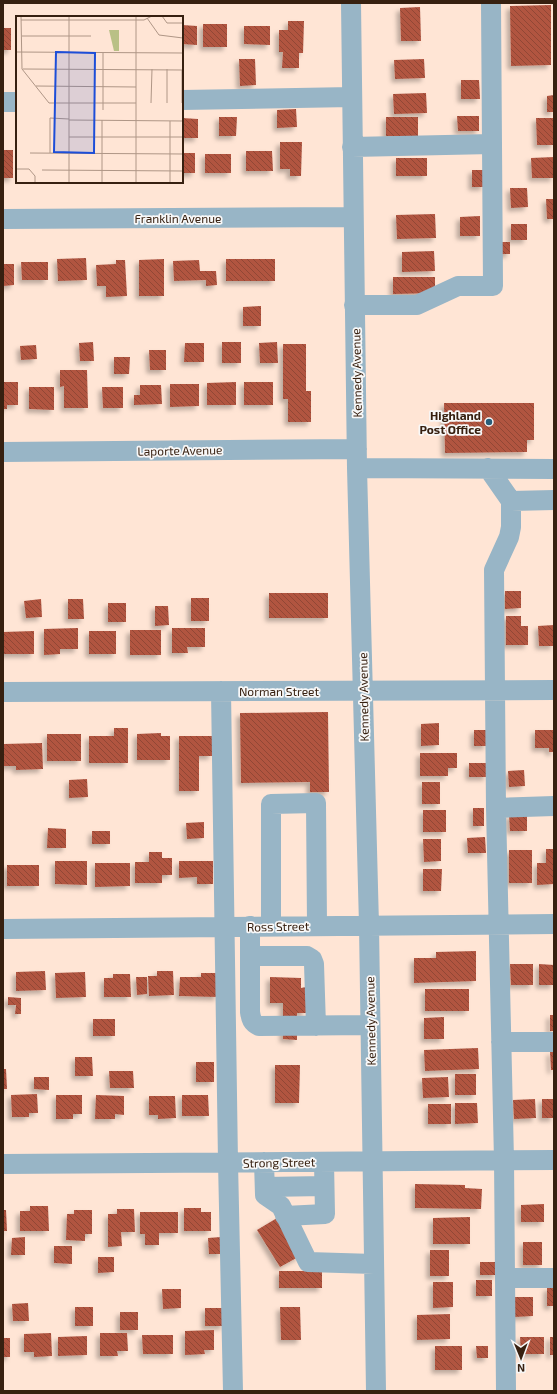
<svg xmlns="http://www.w3.org/2000/svg" width="557" height="1394" font-family="'Exo 2',sans-serif">
<style>
.building{fill:url(#building-back-hatch);filter:url(#shadow)}
.lines{fill:none;stroke-linecap:round;stroke-linejoin:round}
.minor{stroke:#98b5c6;stroke-width:20}
.poi-dot{fill:#285d79;stroke:#f8f8f8;stroke-width:1.5}
.labels{text-anchor:middle;dominant-baseline:central;stroke-width:3.5;stroke-linejoin:round;paint-order:stroke}
.street-label{font-size:12px;fill:#372010;stroke:#f8f8f8}
.poi-label{font-size:12px;font-weight:bold;fill:#372010;stroke:#f8f8f8;text-anchor:end}
.inset-road{fill:none;stroke:#af9686;stroke-width:1}
.view{fill:#1d4ed8;fill-opacity:0.15;stroke:#1d4ed8;stroke-width:2}
.inset-edge{fill:none;stroke:#372010;stroke-width:2}
</style>
<defs>
<pattern id="building-back-hatch" width="6" height="6" patternUnits="userSpaceOnUse"><rect width="6" height="6" fill="#b15541"/><path d="M-1 5l2 2M0 0l6 6M5-1l2 2" fill="none" stroke="#914635"/></pattern>
<filter id="shadow"><feDropShadow dx="-3.5" dy="3.5" stdDeviation="2" flood-color="#0004"/></filter>
</defs>
<rect width="100%" height="100%" fill="#ffe5d5"/>
<path class="building" d="M551,5v60l-40,1 -1,-60z
M420,7l1,34h-20l-1,-33z
M288,21h16l-1,32h-4v15h-17l1,-16h-4v-22h9z
M203,24h24v23h-24z
M182,25l15,1v19l-15,-1z
M244,26h26v19l-26,-1z
M3,28h8v22h-8z
M239,59h16l1,26 -16,1z
M424,59l1,19 -30,1 -1,-19z
M461,80h18l1,19h-19z
M426,93l1,20 -33,1 -1,-20z
M554,95v17h-7v-16z
M296,109l1,18 -20,1v-18z
M457,116h22v15h-21z
M219,117h18l-1,19h-17z
M386,117h32v19h-32z
M182,118l16,1v19h-16z
M536,118h18v27h-17z
M280,142h22l-1,34h-11v-7h-10z
M3,150h10v28h-10z
M246,151h26l1,20h-27z
M182,153h13v20h-13z
M205,154h26v19h-26z
M554,157v21h-22l-1,-20z
M396,158h31v18h-31z
M472,170h13l-1,17h-12z
M510,188h17l1,19 -17,1z
M546,199h8v20h-7z
M435,214l1,24 -39,1 -1,-24z
M480,216v20h-20v-19z
M511,224h16v16h-16z
M499,242h11v12h-11z
M434,251l1,20 -33,1v-20z
M86,258l1,22 -29,1 -1,-22z
M164,259v37h-25v-36z
M226,259h49v22h-49z
M116,260h9l2,36 -21,1v-11h-9l-1,-21 20,-1z
M199,260l1,11h16l1,14 -11,1v-6l-32,1 -1,-20z
M21,262h27v18h-26z
M3,264h11v21l-11,1z
M393,277h42v16l-42,1z
M261,306v20h-18v-19z
M93,342l1,19h-14l-1,-18z
M222,342h19v21h-19z
M277,342l1,21h-18l-1,-20z
M185,343h19v19h-20z
M283,344h23v47h5v31h-23v-23h-5z
M36,345l1,14 -16,1 -1,-14z
M149,350h17v20h-16z
M114,357h16l-1,17h-15z
M60,370h27l1,38h-24v-22l-4,1z
M3,382h15v23h-11v4h-4z
M236,382v23h-29v-22z
M244,382h29v23h-29z
M170,384h29v22l-29,1z
M140,385h21l1,19 -28,1v-10h6z
M29,387h25v23l-25,-1z
M102,387h21v21h-20z
M444,403h90v37h-7v12l-82,1z
M505,591h16v17l-16,1z
M269,593h59v25h-59z
M191,598h18v23h-18z
M41,599l1,18 -16,1 -2,-17z
M68,599h15l1,20h-16z
M108,603h18v19h-18z
M155,606h13l1,19 -14,1z
M506,616h15v10h7v19h-22z
M554,625v21h-15l-1,-20z
M78,628v21h-18v5l-16,1v-26z
M172,628h33v19h-18l1,6h-16z
M130,630h31v25h-31z
M34,631v23h-31v-22z
M89,631h27v23h-27z
M328,712l1,80h-19v-10l-69,1 -1,-70z
M439,723v22l-18,1v-22z
M114,728h14v35h-39v-27h25z
M474,730h13v16h-13z
M535,730h19v22h-5v-4h-14z
M161,733v3h9v24h-33v-26z
M47,734h34v27h-34z
M179,736h33v20h-13v35h-20z
M42,743l1,26 -27,1v-4h-12v-22z
M420,753h37v15h-9v8h-28z
M469,763h18v14h-18z
M524,770l1,16 -16,1 -1,-16z
M87,779l1,18 -19,1v-18z
M422,782h18v22h-18z
M473,808h11v18h-11z
M423,810h23v22h-23z
M509,815h18v16h-17z
M204,822v16l-17,1 -1,-16z
M48,828l18,1v19h-19z
M92,831h18v13h-18z
M485,837l1,16h-18l-1,-15z
M423,839h18v22l-17,1z
M546,849h8v35l-17,1v-22h9z
M509,850h23v33h-23z
M149,852h13v6h10v17h-10v8h-27v-21h14z
M55,861h32v24l-32,-1z
M179,861h34v23h-16v-7l-18,1z
M95,863h35v23l-35,1z
M7,865h32v21h-32z
M423,869h19l-1,22h-18z
M476,951v30l-62,2v-25h22v-6z
M510,964h23v21h-22z
M539,964l15,1v20h-15z
M45,971l1,19 -30,1v-19z
M157,971h16l1,24 -25,1 -1,-20h9z
M85,972l1,25 -30,1 -1,-25z
M201,973h17v24l-39,-1 1,-19h21z
M113,974h17l1,23h-27v-19h9z
M136,977h11v17l-10,1z
M270,977l31,1v10l5,-1v26h-9v27l-14,-1v-36h-13z
M425,989h44v22h-44z
M8,997l13,1v16h-6l1,-9h-8z
M550,1015h4v16h-4z
M444,1017v22h-20v-21z
M93,1019h22v17h-22z
M478,1048l1,21 -54,2 -1,-21z
M550,1052h4v18h-3z
M75,1057h17l1,19h-18z
M196,1062h18v20h-18z
M275,1065h25l-1,38h-24z
M3,1069h3l1,20h-4z
M109,1071h24l1,17h-24z
M455,1074h21v21h-21z
M34,1077h15v13l-15,-1z
M448,1077l1,20 -26,1 -1,-20z
M37,1094l1,19h-9v4h-17l-1,-22z
M56,1095h26v19h-9v5h-17z
M96,1095l28,1v19l-9,-1v5h-20z
M182,1095h26l1,21h-27z
M149,1096h26l1,22 -18,1v-4h-9z
M535,1099l1,19 -22,1 -1,-19z
M542,1099h12v19h-12z
M455,1103h22l1,20 -23,1z
M428,1104h23v20h-23z
M415,1184l50,1v3l17,1 -1,20 -66,-1z
M544,1204v18h-23v-17z
M30,1206h18l1,25h-29v-20h10z
M184,1208h17v4h10v19h-27z
M117,1209h17l1,23h-14l1,14 -14,1v-33h9z
M3,1210h3l1,21h-4z
M74,1210h18v24h-7v7l-19,-1 1,-26h7z
M140,1212h38v21h-19v12h-14v-11h-5z
M470,1217v27h-37v-26z
M277,1218l23,38 -20,11 -23,-37z
M25,1237v18h-14l1,-17z
M221,1237l1,17h-13l-1,-16z
M523,1242h19v23h-19z
M54,1246h18v18l-18,-1z
M430,1250h19v26h-19z
M98,1257h16v15l-16,1z
M480,1262h17v13h-17z
M279,1271h43v17h-43z
M476,1280h16v16h-16z
M433,1282h20v25l-20,1z
M554,1287v19h-7v-18z
M162,1289h19v19l-18,1z
M514,1297h19v19l-19,1z
M28,1303l1,18h-16l-1,-17z
M75,1307h18v19h-18z
M280,1307h20l1,33h-20z
M205,1308h19v18h-19z
M120,1312h18v18h-18z
M450,1314v25l-33,1v-25z
M214,1330v20h-10l1,4 -20,1v-24z
M51,1333l1,23 -18,1v-5h-10v-18z
M100,1333h27l1,18h-11l1,5h-18z
M142,1335h31v19h-30z
M87,1336v19l-29,1v-19z
M520,1337h24v17h-23z
M550,1337h4v18h-4z
M3,1338h7v19h-7z
M435,1346h27v24h-27z
M476,1346h12v12h-11z"/>
<g class="lines">
<path class="minor" d="M351,3l6,465 12,457 7,466
M182,100l170,-3
M3,102h14
M352,147l140,-3
M3,219l350,-2
M354,305h63l41,-19h35l-2,-283
M3,452l354,-3
M357,468l197,1
M488,468l23,33 43,-1
M221,691l7,471 5,229
M3,692l551,-2
M496,808l58,-2
M250,926v86c1,7 2,11 9,14l111,-1
M271,926v-122l45,-1 1,122
M3,929l551,-5
M250,956h57l5,3 2,5 2,62
M501,1042h53
M264,1162l1,33 16,11 27,56 66,2
M3,1164l551,-4
M265,1187l59,-1
M285,1216l40,-2 -1,-52
M505,1278h49
M506,1391l-2,-231 -8,-352 -2,-238 15,-33 2,-10v-26"/>
</g>
<circle class="poi-dot" cx="489" cy="422" r="4"/>
<g class="labels">
<g class="street-label">
<text x="178" y="218">Franklin Avenue</text>
<text transform="translate(356 373) rotate(-91)">Kennedy Avenue</text>
<text transform="translate(180 450) rotate(-1)">Laporte Avenue</text>
<text x="279" y="691">Norman Street</text>
<text transform="translate(363 697) rotate(-91)">Kennedy Avenue</text>
<text transform="translate(278 926) rotate(-1)">Ross Street</text>
<text transform="translate(370 1021) rotate(-91)">Kennedy Avenue</text>
<text transform="translate(279 1162) rotate(-1)">Strong Street</text>
</g>
<g class="poi-label">
<text x="481" y="415">Highland<tspan x="481" dy="14">Post Office</tspan></text>
</g>
</g>
<g transform="translate(16 16)">
<rect width="167" height="167" fill="#ffe5d5"/>
<path d="M93,14h10v21h-5z" fill="#b9c086"/>
<path class="inset-road" d="M5,0l1,53 27,34h87M53,0v167M146,0l5,7h16M131,2l12,17 24,3M5,4h123l8,-4M6,20h69M0,36l167,1M7,53l160,1M151,53v34M20,70l100,1M135,87l1,-34M166,87v-33M87,94v-57M53,104l114,1M53,121h114M14,137l153,1M34,137v-35l19,1M0,153h13l6,7v7M26,154l141,1M86,167v-63M120,167v-167M154,167v-62"/>
<path class="view" d="M40,36l39,1 -1,100 -40,-1z"/>
<rect width="167" height="167" class="inset-edge"/>
</g>
<rect width="557" height="1394" fill="none" stroke="#372010" stroke-width="8"/>
<g transform="translate(521 1358) rotate(179)" stroke="#f8f8f8" stroke-width="3" paint-order="stroke">
<path d="M0-3L7 15L0 10L-7 15Z" fill="#372010"/>
<text y="-6" font-size="11" font-weight="bold" text-anchor="middle" fill="#372010">N</text>
</g>
</svg>
